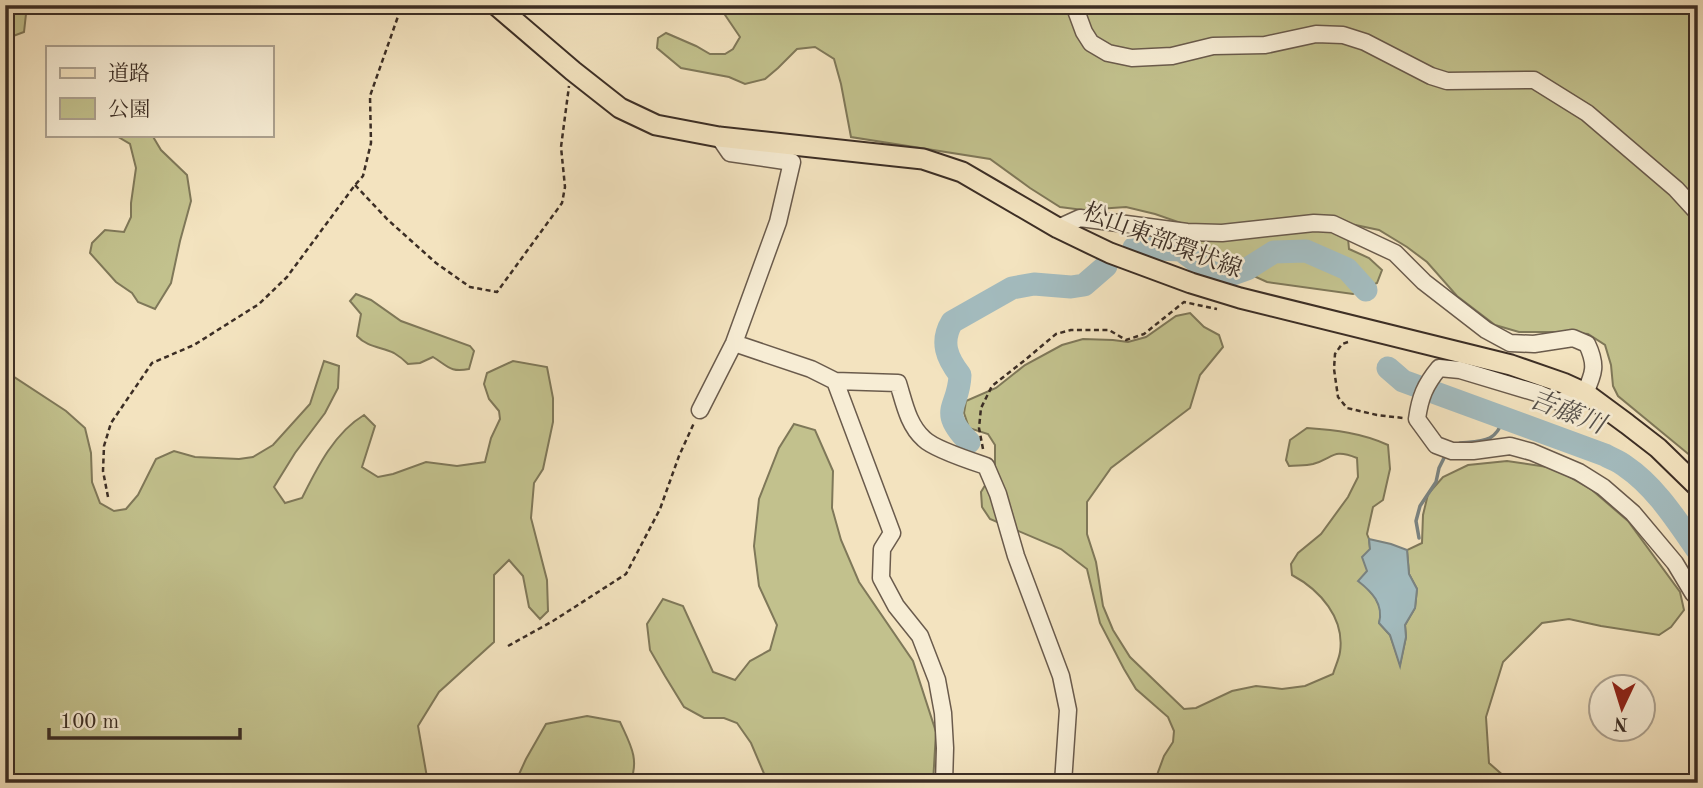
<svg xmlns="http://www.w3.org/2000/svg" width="1703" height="788" font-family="'Old Standard TT','Noto Serif JP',serif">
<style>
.green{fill:#c2c18d;stroke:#7f7859;stroke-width:2}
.water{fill:#a3bbbe;stroke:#7a8381;stroke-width:2}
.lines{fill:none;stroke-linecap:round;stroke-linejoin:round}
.stream{stroke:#7a8381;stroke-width:3.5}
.river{stroke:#a3bbbe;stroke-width:23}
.minor-casing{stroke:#6a5b4c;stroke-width:19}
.major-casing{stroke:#3c2e25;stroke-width:23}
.path{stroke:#3c2e25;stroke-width:2.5;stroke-dasharray:5 3.5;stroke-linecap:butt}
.minor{stroke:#f7edd5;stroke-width:16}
.major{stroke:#f3e3bf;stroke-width:19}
.labels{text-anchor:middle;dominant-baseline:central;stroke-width:5;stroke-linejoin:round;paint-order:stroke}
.street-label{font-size:24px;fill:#3c2e25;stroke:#f7edd5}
.water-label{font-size:26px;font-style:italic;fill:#56514b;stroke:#f7edd5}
</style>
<rect width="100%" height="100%" fill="#f3e3bf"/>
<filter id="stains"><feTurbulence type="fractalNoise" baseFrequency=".00286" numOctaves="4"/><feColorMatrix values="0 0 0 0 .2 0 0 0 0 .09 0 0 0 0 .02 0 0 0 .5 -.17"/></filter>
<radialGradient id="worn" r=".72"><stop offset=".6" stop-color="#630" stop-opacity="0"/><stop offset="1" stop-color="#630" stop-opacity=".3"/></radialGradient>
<path class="green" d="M5,5h22l-3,27 -19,7z
M723,5h964l11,7v450l-80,-66 -5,-10 -2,-21 -6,-20 -17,-11 -23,-2h-46l-24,-7 -38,-29 -30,-34 -20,-15 -28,-17 -24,-5 -7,13 1,11 20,9 13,12 -5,13 -24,11 -86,-12 -40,-18 -24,-17 -16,-22 -32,-11 -29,-7 -43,3 -23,-3 -30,-19 -40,-29 -139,-22 -10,-53 -7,-25 -19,-12 -18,2 -19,19 -13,11 -20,5 -16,-7 -48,-9 -24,-20 1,-10 8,-5 30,13 14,8h15l8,-5 7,-12 -19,-28z
M115,135h37l9,15 26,25 4,26 -11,40 -9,42 -16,26 -17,-7 -6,-9 -16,-11 -26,-29 2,-10 13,-13 19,2 7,-15v-14l5,-35 -6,-24z
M356,294l15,6 30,21 69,25 4,5 -5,18c-19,4 -21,-3 -36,-12l-13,6 -12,1c-4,-4 -9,-8 -14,-11 -13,-6 -27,-6 -37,-17l4,-22 -11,-13z
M1190,313l14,14 15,8 4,12 -23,28 -10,33 -79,60 -24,34v32l9,28 7,44 10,24 17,27 54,52 12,-1 36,-17 24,-5 26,3 23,-3 28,-12c2,-7 6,-15 7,-22 5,-34 -20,-62 -48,-77l-1,-11 7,-11 23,-19 27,-37 10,-20 -1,-19c-25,-10 -23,0 -44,6 -8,2 -16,1 -24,2l-3,-6 4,-20 17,-12c28,2 55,5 81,17l2,24 -7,31 -10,7 -6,27 2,5 1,10 -3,22 1,18 7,8 7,15 -3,11 11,12 10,29 6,-27 -1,-12 10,-17 2,-19 -8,-15 -2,-24 15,-7 1,-28 5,-21 15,-17 25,-12 39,-4 47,7 38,22 36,31 52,71 4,18 -13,17 -12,8 -58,-9 -32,-7 -27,4 -39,39 -17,55 3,46 16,14 25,4 23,-2 32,4h-431l10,-27 9,-14 1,-11 -6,-14 -32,-28 -12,-20 -24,-46 -13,-54 -26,-20 -71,-30 -8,-12 -1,-15 14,-23v-24l-7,-11 -19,-6 -5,-15 2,-12 30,-13 29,-23 37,-20 21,-6 30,1 15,2 18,-5 30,-21z
M324,361l15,5 -1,22 -13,25 -30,40 -21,34 11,16 17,-5c15,-30 32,-65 62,-83l11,11 -13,41 16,10 15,-3 33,-12 31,4 28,-4 6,-24 9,-19 -1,-8 -10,-12 -5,-15 3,-11 26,-12 34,6 6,31v24l-10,47 -9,14 -3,35 16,62 1,31 -8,8 -11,-12 -6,-31 -14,-16 -15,15v67l-55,50 -21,34 10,57h-423v-409l9,3 52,34 19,17 6,25 1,29 8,21 14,8 12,-2 12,-14 18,-36 18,-8 21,6 44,2 14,-2 20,-12 37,-41z
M794,424l21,6 18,41 -1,37 9,32 18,42 54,79 23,71 -3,51h-26l-12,-5 -42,-3 -23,3 -2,5h-60l-17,-40 -14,-20 -13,-5h-20l-20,-11 -19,-31 -15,-26 -3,-26 16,-25 20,7 30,66 22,8 15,-19 20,-11 7,-25 -18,-39 -5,-40 5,-47 20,-51z
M587,716l33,6c10,22 20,37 10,61h-115l11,-24 20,-35z"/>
<path class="water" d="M1369,539l22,5 16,6 2,24 8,15 -2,19 -10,17 1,12 -6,29 -10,-31 -11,-12c5,-19 -7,-31 -21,-42l9,-10 -5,-14 8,-8z"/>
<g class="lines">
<path class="stream" d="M1460,443c24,-2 35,0 44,-25
M1419,538l-3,-17 4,-15 16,-24 3,-14 6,-12"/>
<path class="river" d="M1134,248l47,2 31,23 21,1 14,-5 27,-17 32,-1 41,18 19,21
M1388,368l15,13 202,74c7,4 14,6 20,11 31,21 52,55 73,85
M969,442c-32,-33 -10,-33 -9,-67 -13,-17 -20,-33 -8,-53l60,-34 22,-4 37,3 13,-2 22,-19"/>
<defs>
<path id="minor" d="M1074,5l10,27 7,11 17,10 24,5 40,-2 41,-10 52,-1 51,-11 27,1 22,7 66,34 16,5 87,-1 53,33 89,76 22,24
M1058,228l22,-10 107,14 35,1 92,-10 19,1 62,29 29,29 62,48 24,13 24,1 39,-6 14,6c10,21 7,29 -2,49l-26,9 -19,-8 -80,-24 -21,-2c-14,17 -19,29 -22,51l19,26 16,6h21l37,-5 22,6 47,20 24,15 30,26 42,50 18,30 5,5
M734,343l77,26 24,12 63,2c6,19 10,42 26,56 10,10 47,22 62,27l12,28 18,62 45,120 7,34 -5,73
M835,381l57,152 -10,16 -1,29 15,28 24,30 17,44 6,33 2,35 -1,35
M700,410l34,-67 44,-121 14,-60 -62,-9 -11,-16"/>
<path id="major" d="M496,5l77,66 47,37 36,17 63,12 204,22 39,13 96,56 52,25 81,30 49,15 271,67 52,18 22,10 42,31 31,24 40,39"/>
</defs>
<use href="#minor" class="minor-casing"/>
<use href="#major" class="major-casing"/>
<path class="path" d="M355,185l33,35 48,43 34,24 27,5 65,-89 3,-16 -4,-40 8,-61
M1348,342l-6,2 -7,10 -1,15 4,28 9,11 30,7 26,3
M983,449l-4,-21 2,-20 11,-22 33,-26 31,-26 15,-4h38l17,10 18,-6 40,-32 33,7
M108,497l-5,-26 1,-25 7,-23 41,-60 42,-18 65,-41 28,-27 68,-92 8,-9 8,-33 -1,-47 32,-91
M508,646l45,-25 73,-47 34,-65 19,-53 15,-33"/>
<use href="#minor" class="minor"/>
<use href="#major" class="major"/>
</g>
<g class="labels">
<g class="street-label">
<text transform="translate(1162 242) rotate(21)">松山東部環状線</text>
</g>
<g class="water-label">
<text transform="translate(1567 413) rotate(21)">吉藤川</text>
</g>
</g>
<rect width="1703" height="788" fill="none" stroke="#f3e3bf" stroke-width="28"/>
<rect x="7" y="7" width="1689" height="774" fill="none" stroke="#3c2e25" stroke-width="3.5"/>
<rect x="14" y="14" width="1675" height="760" fill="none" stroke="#3c2e25" stroke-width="2"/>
<rect x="46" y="46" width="228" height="91" fill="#f7edd5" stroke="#aca18f" stroke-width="2"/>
<rect x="60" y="68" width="35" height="10" fill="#f3e3bf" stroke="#aca18f" stroke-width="2"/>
<text x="108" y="80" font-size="21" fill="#3c2e25">道路</text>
<rect x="60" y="98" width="35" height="21" fill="#c2c18d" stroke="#aca18f" stroke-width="2"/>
<text x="108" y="116" font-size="21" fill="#3c2e25">公園</text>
<g transform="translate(1622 708) rotate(184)"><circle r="33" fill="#f7edd5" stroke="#aca18f" stroke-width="2"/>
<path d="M0-5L12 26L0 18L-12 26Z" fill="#8f2418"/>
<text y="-10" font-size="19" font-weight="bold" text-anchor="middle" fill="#3c2e25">N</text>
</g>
<path d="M49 728v10h191v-10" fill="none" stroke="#3c2e25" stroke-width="3.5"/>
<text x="60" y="728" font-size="21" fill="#3c2e25" stroke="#f7edd5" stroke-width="5" paint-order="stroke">100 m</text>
<rect width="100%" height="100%" filter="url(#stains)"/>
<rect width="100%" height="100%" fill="url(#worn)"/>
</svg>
